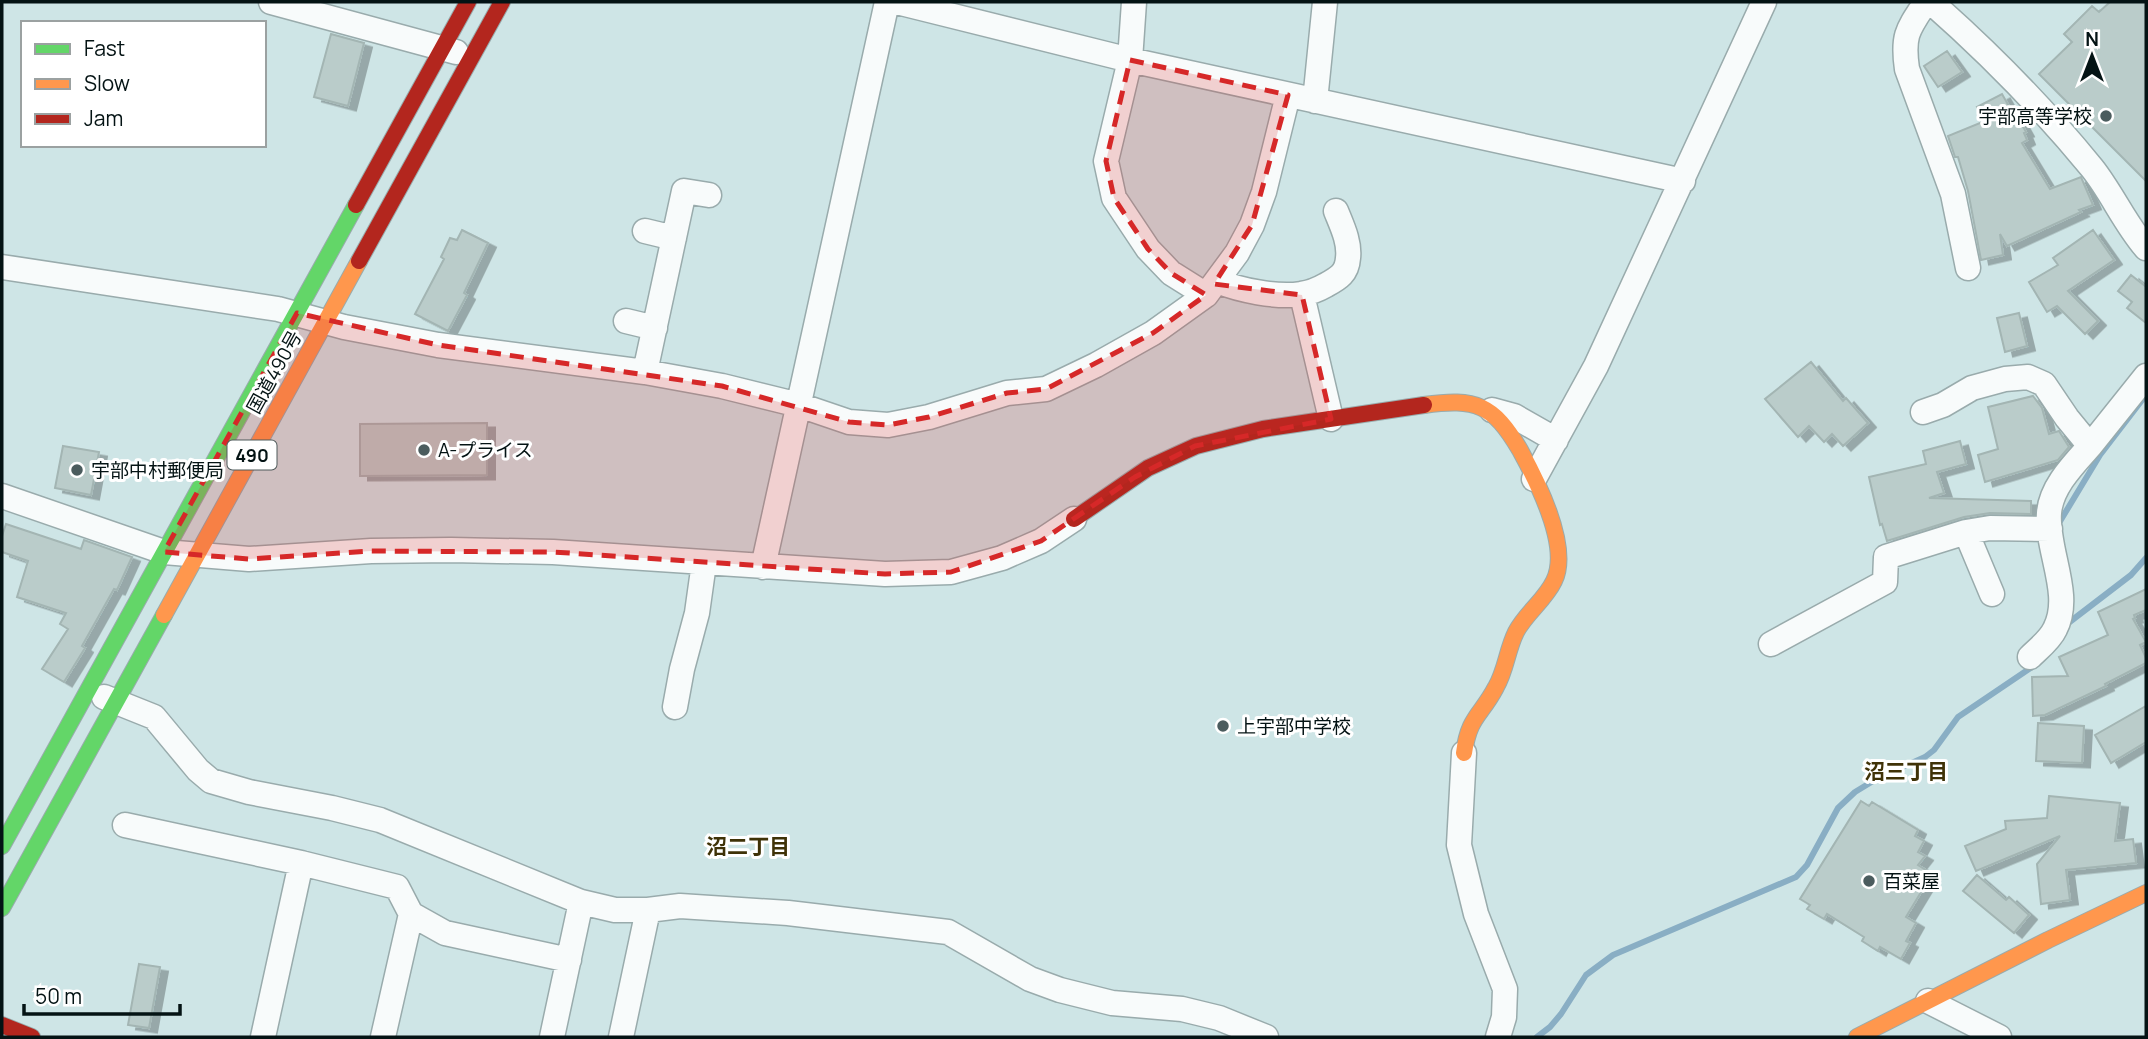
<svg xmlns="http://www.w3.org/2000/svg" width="2148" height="1039" font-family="Manrope,'Noto Sans JP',sans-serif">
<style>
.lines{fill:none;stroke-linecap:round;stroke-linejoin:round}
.stream{stroke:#89aec4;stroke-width:6}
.building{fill:#baccca;stroke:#a3b5b3;stroke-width:2;filter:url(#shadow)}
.street-casing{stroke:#99abac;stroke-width:27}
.fast-casing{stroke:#99abac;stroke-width:18}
.slow-casing{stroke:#99abac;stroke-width:18}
.jam-casing{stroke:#99abac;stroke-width:18}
.street{stroke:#f8fbfb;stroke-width:24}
.fast{stroke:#63d668;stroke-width:16}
.slow{stroke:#ff974d;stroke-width:16}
.jam{stroke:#b3261e;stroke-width:16}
.marked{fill:#d62828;fill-opacity:0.2;stroke:#d62828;stroke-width:5;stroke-dasharray:14 9;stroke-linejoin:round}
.poi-dot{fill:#4b5c5e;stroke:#fff;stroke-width:2.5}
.labels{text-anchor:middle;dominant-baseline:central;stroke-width:6;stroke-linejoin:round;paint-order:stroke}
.shield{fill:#fff;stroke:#4f5a5a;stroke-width:2}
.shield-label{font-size:18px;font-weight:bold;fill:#041314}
.poi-label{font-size:19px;fill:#041314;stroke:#fff;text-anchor:start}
.street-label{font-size:19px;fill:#041314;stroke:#fff}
.neighbourhood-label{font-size:21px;font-weight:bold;fill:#3f3207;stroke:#fff}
</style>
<defs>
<filter id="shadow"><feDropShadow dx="8" dy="4.5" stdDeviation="0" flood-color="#0004"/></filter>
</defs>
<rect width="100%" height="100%" fill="#cee5e6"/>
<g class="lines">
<path class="stream" d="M2059,523l41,-68 46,-60
M2067,624l64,-49 15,-17
M1537,1037l13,-10 11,-13 25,-39 27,-20 183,-78 11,-12 31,-57 17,-16 23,-14 47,-21 9,-7 24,-33 77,-52"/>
</g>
<path class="building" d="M2110,2h36v179l-107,-107 33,-32 -8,-8 28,-28 7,6z
M331,34l33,9 -16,63 -34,-9z
M1947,51l15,21 -24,15 -14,-21z
M2002,94l13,23 2,-1 9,16 -2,1 3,7 -5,3 28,46 31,-12 12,28 -14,5 2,2 -74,34 -7,-12 3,21 -22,5 -13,-69 -10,-34h-3l-7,-21 37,-15 -8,-14z
M462,230l26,13 -24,50 3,2 -19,36 -33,-17 29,-55 -3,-2 9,-19 7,2z
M2093,230l21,30 -46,31 30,30 -13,13 -28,-28 -10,6 -18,-30 29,-17 -5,-7z
M2131,275l14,11 1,-2v39l-19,-15 5,-6 -14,-11z
M2019,313l8,33 -22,6 -8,-34z
M1811,362l32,39 3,-3 22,25 -25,23 -11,-12 -8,8 -15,-16 -11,11 -33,-38z
M2033,396l9,12 7,26 10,-3 10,16 -11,13 -73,22 -7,-27 20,-6 -10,-42z
M487,423v52l-127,1v-52z
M1960,441l6,23 -29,8 7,21 -15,5 102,3v13l-41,-1 -26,4 -77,24 -5,-17 -2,1 -11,-48 57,-13 -3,-13z
M63,446l36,6 -8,43 -36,-7z
M6,524l75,25 3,-9 48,17 -15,33 -3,-1 -32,57 3,2 -21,34 -22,-13 26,-40 -8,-5 6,-11 -49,-16 11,-36 -26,-9v-16z
M2146,589v21l-12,5 1,3 -2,1 13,23 -6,3 6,13v5l-41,21 1,2 -61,29 -12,1 -1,-39 36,-1 -9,-19 49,-22 -10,-23z
M2146,706v36l-35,21 -16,-28z
M2038,723l46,3 -2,37 -46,-2z
M2049,796l71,7 -5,38 18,-2 3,24 -70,7 4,30 -29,4 -4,-40 23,-28 -84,35 -11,-25 41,-17 -1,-8 42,-3z
M1861,801l8,5 3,-4 46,28 -3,6 9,5 -6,11 7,4 -7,9 14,9 -26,43 10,6 -10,18 4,2 -9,16 -21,-12 -2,4 -16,-10 2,-4 -37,-23 -3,5 -17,-10 3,-4 -10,-6z
M1977,875l29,25 3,-3 20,18 -15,18 -51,-42z
M139,964l21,3 -11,61 -21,-3z"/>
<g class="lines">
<defs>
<path id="street" d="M271,2l185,50
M897,2l233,58 553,121
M1134,2l-4,58 -24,101 8,37 34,51 23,24 35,22
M1926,2c-18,27 -24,33 -19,67l46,125 15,74
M1931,2c58,51 112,106 161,166 20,25 33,56 54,80
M1315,101l10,-99
M645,231l29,7
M2,267l276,42 66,18 94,18 207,27 77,14 77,19 50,17 39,3 41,-8 78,-24 39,-4 50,-24 57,-32 53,-38 31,-42 15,-28 12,-33 24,-97
M1217,281c22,9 60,17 84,13 8,-1 18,-5 25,-9 13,-7 21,-12 22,-27 2,-16 -6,-32 -12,-47
M1302,295l29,124
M626,321l29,7
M645,372l39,-181 25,4
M1492,410l22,6 42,24
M1923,412l20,-7 29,-17 33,-9 23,-2 16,7 23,34 23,28 56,-70
M1534,479l62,-113 168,-364
M2,496l162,56 85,7 122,-8 80,-1 102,2 332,22 66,-2 51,-14 39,-17 33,-22
M1966,532l26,62
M763,567l124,-565
M1771,644l114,-62 1,-25 80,-25 24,-4 60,1
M2030,657c8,-8 20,-17 25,-28 18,-34 -9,-79 -6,-116 2,-26 24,-48 41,-67
M104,697l50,20 44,53 13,11 38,11 83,16 48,12 201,82 34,8h33l32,-4 108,7 160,19 82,47 30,11 52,13 70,6 37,9 47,19
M675,707l7,-38 15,-56 7,-50
M1464,753l-5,92 17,69 29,75 -1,28 -6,20
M125,825l176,38 96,24 14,27 34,19 124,27
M1928,1001l71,36
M263,1037l38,-174
M383,1037l28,-123
M552,1037l29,-135
M621,1037l27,-127"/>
<path id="fast" d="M2,846l354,-641
M2,908l162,-293"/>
<path id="slow" d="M1424,405c52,-7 69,-1 96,45 17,31 51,97 34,131 -9,19 -28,32 -38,51 -9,18 -10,38 -20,55 -15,29 -27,29 -32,66
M164,615l195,-354
M1857,1037l191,-97 98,-47"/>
<path id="jam" d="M356,205l112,-203
M359,261l143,-259
M1074,519l74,-51 48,-22 67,-17 161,-24
M2,1025l30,12"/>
</defs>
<use href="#street" class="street-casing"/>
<use href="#fast" class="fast-casing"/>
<use href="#slow" class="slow-casing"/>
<use href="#jam" class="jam-casing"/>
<use href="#street" class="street"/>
<use href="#fast" class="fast"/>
<use href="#slow" class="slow"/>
<use href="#jam" class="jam"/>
</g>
<path class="marked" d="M1130,60l158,35 -36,130 -38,59 88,11 29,124 -136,27 -60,31 -94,64 -90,31 -66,2 -332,-22 -182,-1 -122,8 -85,-7 133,-239 141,32 284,41 127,36 39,3 41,-8 78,-24 39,-4 107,-56 53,-38 -35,-22 -23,-24 -34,-51 -8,-37z"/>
<g class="poi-dot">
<circle cx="2106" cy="116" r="7"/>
<circle cx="424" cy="450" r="7"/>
<circle cx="77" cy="470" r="7"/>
<circle cx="1223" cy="726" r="7"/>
<circle cx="1869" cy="881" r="7"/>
</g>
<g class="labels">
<rect class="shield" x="227.5" y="440.5" width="49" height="29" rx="5"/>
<g class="shield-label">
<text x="252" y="455">490</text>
</g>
<g class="poi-label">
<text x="2092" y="116" text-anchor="end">宇部高等学校</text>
<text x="438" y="450">A-プライス</text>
<text x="91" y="470">宇部中村郵便局</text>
<text x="1237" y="726">上宇部中学校</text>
<text x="1883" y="881">百菜屋</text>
</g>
<g class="street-label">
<text transform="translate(274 372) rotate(-61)">国道490号</text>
</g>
<g class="neighbourhood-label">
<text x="1906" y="771">沼三丁目</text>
<text x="748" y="846">沼二丁目</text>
</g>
</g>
<rect width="2148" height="1039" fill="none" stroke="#041314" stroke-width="7"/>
<rect x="21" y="21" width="245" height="126" fill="#ffffff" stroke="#9ba1a1" stroke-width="2"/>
<rect x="35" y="44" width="35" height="10" fill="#63d668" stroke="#9ba1a1" stroke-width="2"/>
<text x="84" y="56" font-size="21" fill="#041314">Fast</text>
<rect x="35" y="79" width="35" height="10" fill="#ff974d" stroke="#9ba1a1" stroke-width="2"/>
<text x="84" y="91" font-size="21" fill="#041314">Slow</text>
<rect x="35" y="114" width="35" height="10" fill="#b3261e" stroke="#9ba1a1" stroke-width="2"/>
<text x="84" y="126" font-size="21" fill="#041314">Jam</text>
<g transform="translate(2092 56)" stroke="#ffffff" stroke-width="5" paint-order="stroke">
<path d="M0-5L12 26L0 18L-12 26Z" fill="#041314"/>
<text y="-10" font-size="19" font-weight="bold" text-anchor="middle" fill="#041314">N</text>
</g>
<path d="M24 1004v10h156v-10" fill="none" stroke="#041314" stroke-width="3.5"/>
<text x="35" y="1004" font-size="21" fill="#041314" stroke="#ffffff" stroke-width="5" paint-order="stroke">50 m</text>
</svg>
